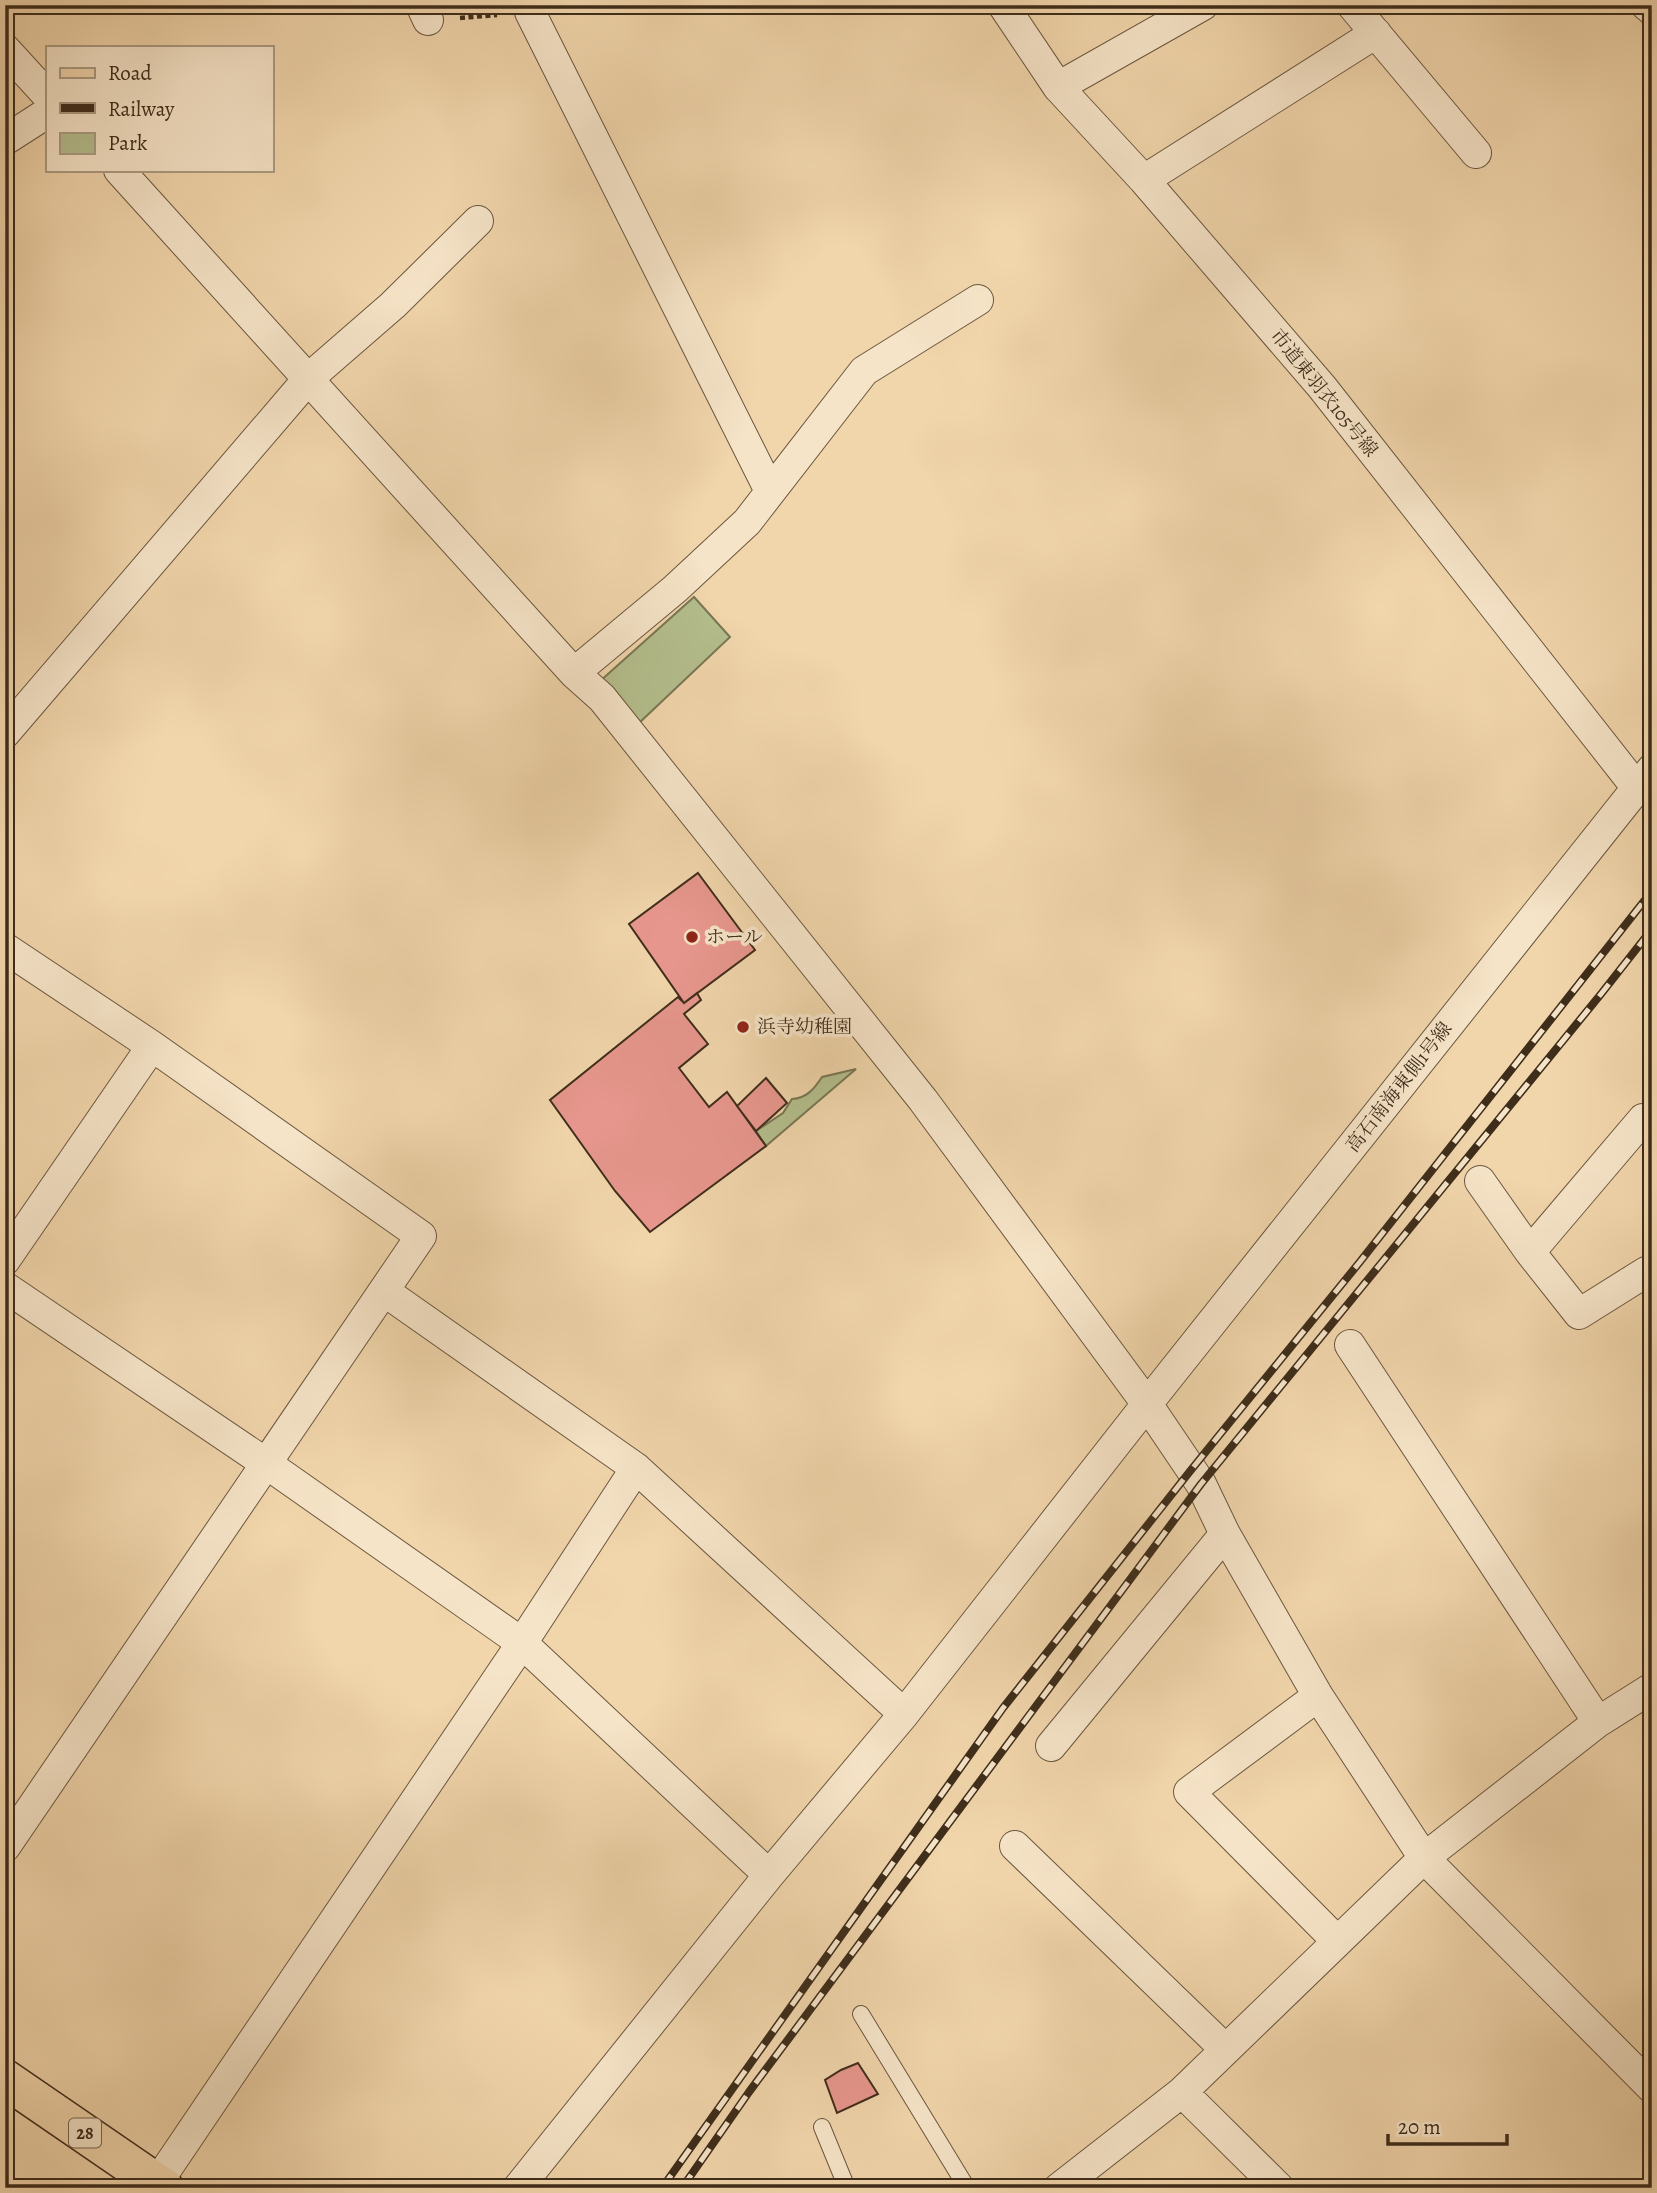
<svg xmlns="http://www.w3.org/2000/svg" width="1657" height="2193" font-family="Alegreya,'Noto Serif JP',serif">
<style>
.green{fill:#b4be8d;stroke:#797654;stroke-width:2}
.building{fill:#e8978e;stroke:#3e2d1b;stroke-width:2}
.lines{fill:none;stroke-linecap:round;stroke-linejoin:round}
.lane-casing{stroke:#6b573f;stroke-width:18}
.street-casing{stroke:#6b573f;stroke-width:32}
.primary-casing{stroke:#3e2d1b;stroke-width:41}
.path{stroke:#3e2d1b;stroke-width:4.5;stroke-dasharray:5 3.5;stroke-linecap:butt}
.lane{stroke:#f6e4c8;stroke-width:16}
.street{stroke:#f6e4c8;stroke-width:30}
.primary{stroke:#f1d5ab;stroke-width:38}
.rail-casing{stroke:#3e2d1b;stroke-width:8}
.rail{stroke:#f6e4c8;stroke-width:5;stroke-dasharray:16;stroke-linecap:butt}
.poi-dot{fill:#8f2418;stroke:#f6e4c8;stroke-width:2.5}
.labels{text-anchor:middle;dominant-baseline:central;stroke-width:7;stroke-linejoin:round;paint-order:stroke}
.shield{fill:#f6e4c8;stroke:#75644f;stroke-width:2}
.shield-label{font-size:18px;font-weight:bold;fill:#3e2d1b}
.street-label{font-size:19px;fill:#3e2d1b;stroke:#f6e4c8}
.poi-label{font-size:19px;fill:#3e2d1b;stroke:#f6e4c8;text-anchor:start}
</style>
<rect width="100%" height="100%" fill="#f1d5ab"/>
<filter id="stains"><feTurbulence type="fractalNoise" baseFrequency=".00286" numOctaves="4"/><feColorMatrix values="0 0 0 0 .2 0 0 0 0 .09 0 0 0 0 .02 0 0 0 .5 -.17"/></filter>
<radialGradient id="worn" r=".72"><stop offset=".6" stop-color="#630" stop-opacity="0"/><stop offset="1" stop-color="#630" stop-opacity=".3"/></radialGradient>
<path class="green" d="M694,597l36,40 -92,87 -39,-42z
M856,1069l-90,77 -10,-15 27,-18 9,-14c15,-1 22,-10 30,-22z"/>
<path class="building" d="M698,873l57,77 -71,53 -55,-79z
M697,993l4,7 -17,14 24,30 -29,24 30,39 18,-15 39,54 -116,86 -35,-41 -65,-91 128,-103 6,6z
M766,1078l21,25 -31,28 -19,-25z
M858,2063l20,31 -41,19 -12,-33 16,-10z"/>
<g class="lines">
<defs>
<path id="lane" d="M861,2014l106,174
M822,2127l25,61"/>
<path id="street" d="M421,5l7,15
M1003,5l55,82 86,93 178,207 315,401
M1352,5l124,148
M1646,5l6,5
M530,12l240,479
M5,49l42,46
M1058,87l145,-82
M5,140l42,-27
M119,170l455,503 28,25 321,402 224,304 54,80 24,50 93,162 106,162 228,230
M1144,180l232,-147
M574,673l101,-84 72,-67 117,-151 114,-71
M5,733l304,-355 84,-73 85,-84
M5,948l147,98 269,190 -416,611
M1480,1181l50,71 49,62 67,-42 6,6
M1530,1252l113,-133 9,9
M5,1260l147,-214
M5,1287l262,177 255,179 247,232
M384,1291l252,177 268,246
M1350,1345l248,377
M1318,1696l-129,96 148,149
M1051,1746l174,-212
M1015,1846l210,203
M1182,2092l97,96
M157,2183l365,-540 114,-175
M518,2188l251,-313 135,-161 243,-310 505,-635
M1059,2188l123,-96 242,-234 174,-136 54,-34"/>
<path id="primary" d="M5,2079l159,109"/>
</defs>
<use href="#lane" class="lane-casing"/>
<use href="#street" class="street-casing"/>
<use href="#primary" class="primary-casing"/>
<path class="path" d="M460,18l37,-3"/>
<use href="#lane" class="lane"/>
<use href="#street" class="street"/>
<use href="#primary" class="primary"/>
<defs>
<path id="rail" d="M662,2188l341,-480 188,-238 168,-207 293,-372
M682,2188l67,-96 452,-608 400,-490 51,-65"/>
</defs>
<use href="#rail" class="rail-casing"/>
<use href="#rail" class="rail"/>
</g>
<g class="poi-dot">
<circle cx="692" cy="937" r="7"/>
<circle cx="743" cy="1027" r="7"/>
</g>
<g class="labels">
<rect class="shield" x="69" y="2118.5" width="32" height="29" rx="5"/>
<g class="shield-label">
<text x="85" y="2133">28</text>
</g>
<g class="street-label">
<text transform="translate(1324 393) rotate(51)">市道東羽衣105号線</text>
<text transform="translate(1399 1087) rotate(-52)">高石南海東側1号線</text>
</g>
<g class="poi-label">
<text x="706" y="937">ホール</text>
<text x="757" y="1027">浜寺幼稚園</text>
</g>
</g>
<rect width="1657" height="2193" fill="none" stroke="#f1d5ab" stroke-width="28"/>
<rect x="7" y="7" width="1643" height="2179" fill="none" stroke="#3e2d1b" stroke-width="3.5"/>
<rect x="14" y="14" width="1629" height="2165" fill="none" stroke="#3e2d1b" stroke-width="2"/>
<rect x="46" y="46" width="228" height="126" fill="#f6e4c8" stroke="#ac9b83" stroke-width="2"/>
<rect x="60" y="68" width="35" height="10" fill="#f1d5ab" stroke="#ac9b83" stroke-width="2"/>
<text x="108" y="80" font-size="21" fill="#3e2d1b">Road</text>
<rect x="60" y="103" width="35" height="10" fill="#3e2d1b" stroke="#ac9b83" stroke-width="2"/>
<text x="108" y="116" font-size="21" fill="#3e2d1b">Railway</text>
<rect x="60" y="133" width="35" height="21" fill="#b4be8d" stroke="#ac9b83" stroke-width="2"/>
<text x="108" y="150" font-size="21" fill="#3e2d1b">Park</text>
<path d="M1388 2134v10h119v-10" fill="none" stroke="#3e2d1b" stroke-width="3.5"/>
<text x="1398" y="2134" font-size="21" fill="#3e2d1b" stroke="#f6e4c8" stroke-width="5" paint-order="stroke">20 m</text>
<rect width="100%" height="100%" filter="url(#stains)"/>
<rect width="100%" height="100%" fill="url(#worn)"/>
</svg>
